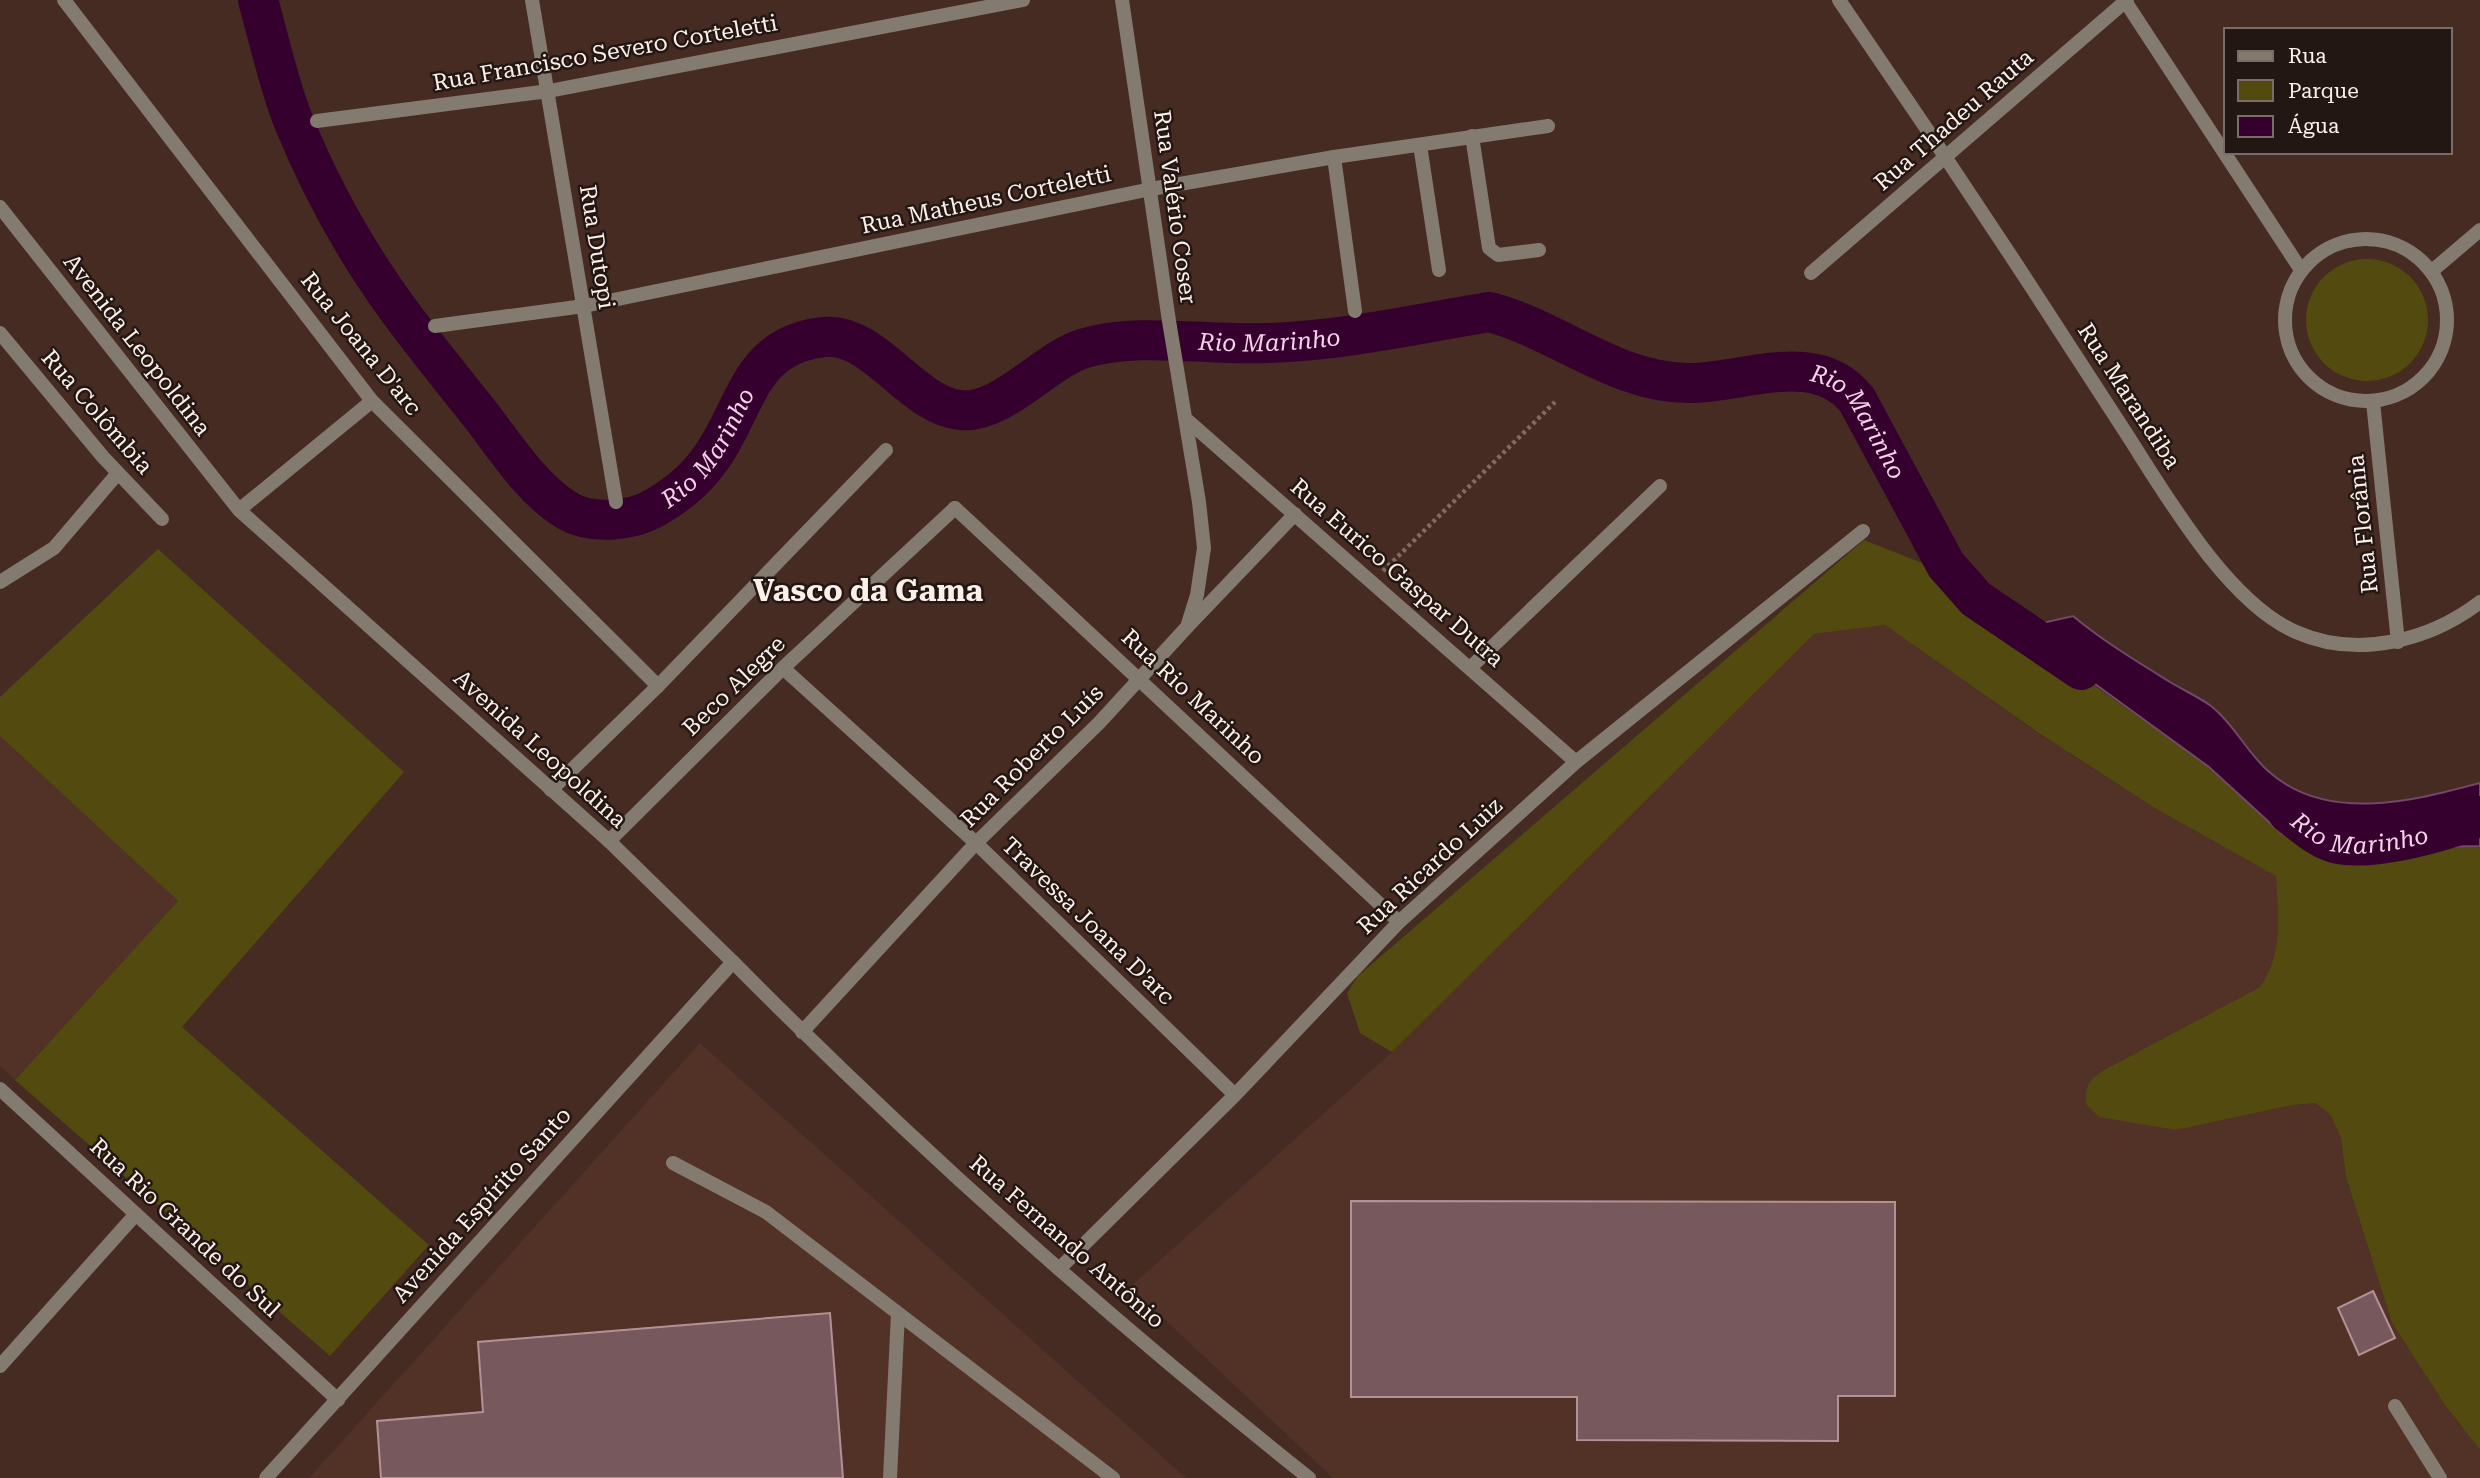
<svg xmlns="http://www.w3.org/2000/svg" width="2480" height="1478" font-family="'Roboto Serif',serif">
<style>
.built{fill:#523126}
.green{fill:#524a0f}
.water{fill:#35002d;stroke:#714866;stroke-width:2}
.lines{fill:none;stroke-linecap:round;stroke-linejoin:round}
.river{stroke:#35002d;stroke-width:40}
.building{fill:#77585d;stroke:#b49197;stroke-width:2}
.path{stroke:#816b63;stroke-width:4.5;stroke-dasharray:3.5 3.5;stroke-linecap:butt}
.service{stroke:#837a70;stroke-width:14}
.minor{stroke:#837a70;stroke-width:14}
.tertiary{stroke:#837a70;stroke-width:14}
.labels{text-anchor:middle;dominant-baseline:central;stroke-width:5;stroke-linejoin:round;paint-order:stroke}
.street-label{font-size:23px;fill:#fdefea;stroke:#231713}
.water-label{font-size:24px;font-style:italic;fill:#f6d1eb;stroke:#231713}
.district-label{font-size:30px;font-weight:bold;fill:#fdefea;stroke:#231713}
</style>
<rect width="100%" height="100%" fill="#452b22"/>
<path class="built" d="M1885,625l154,109 119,76 118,66 4,62 -9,34 -11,15 -156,83 72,60 117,-25 22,-2 15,11 11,24 5,39 46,146 53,82 35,45v28h-1147l-203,-191 262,-235 422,-418z
M0,736l179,165 -164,179 -15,-14z
M700,1043l486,435h-877z"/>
<path class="green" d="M2306 320a61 61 0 1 1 122 0a61 61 0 1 1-122 0Z
M1864,540l91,36 120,96 134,95 73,67 135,15 63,-3v604l-35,-45 -53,-82 -46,-146 -5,-39 -11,-24 -15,-11 -22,2 -117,25 -77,-13 -13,-13c-1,-19 3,-24 18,-34l156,-83c24,-34 18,-71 16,-111l-118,-66 -118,-76 -155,-109 -71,9 -422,418 -32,-19 -13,-40 11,-17z
M158,549l246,223 -222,255 247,218 -99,111 -315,-276 163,-179 -178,-165v-39z"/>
<path class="water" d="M2073,616c30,25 63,45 97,66 13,8 29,15 41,24 23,18 35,45 56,64 58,54 146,31 213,13v63l-114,2 -84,-14 -73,-67 -173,-126 2,-17z"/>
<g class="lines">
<g class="river">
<path id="s1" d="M258,0c11,39 20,82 35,120 23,57 55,117 90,168 29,43 64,84 96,125 26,33 52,76 89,98 24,14 65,10 88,-4 21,-12 41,-29 55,-49 36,-50 37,-113 113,-121 50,-5 87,68 136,73 42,5 86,-51 125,-62 55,-16 125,-2 182,-5 75,-2 149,-19 222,-31 68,17 128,72 201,71 54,0 126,-35 167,17l89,165 30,34 105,71"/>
<path id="s2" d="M2288,813c15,11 31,27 50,31 35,7 110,-12 142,-28"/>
</g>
</g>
<path class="building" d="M1351,1201l544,1v194h-57v45l-261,-1v-43h-226z
M2373,1291l22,47 -36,17 -21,-47z
M830,1313l13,165h-462l-4,-57 106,-9 -5,-70z"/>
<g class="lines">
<path class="path" d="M1383,571l172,-169"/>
<path class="service" d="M1472,136l17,112 9,7 41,-5
M1420,145l19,125
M1334,157l21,154
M0,333l103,124 59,62
M0,582l54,-34 64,-75
M551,790l107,-104 228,-236
M609,841l174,-173 172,-160
M673,1163l93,49 347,266
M2395,1406l45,72
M890,1478l8,-165"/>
<path class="minor" d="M64,0l308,401 286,285
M532,0l84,502
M1839,0c64,93 127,187 189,282 32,50 65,100 98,151 40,62 101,169 170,199 61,27 133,9 184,-30
M2125,1l176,269
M317,121l232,-30 474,-91
M0,207l239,303 370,331 124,121
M2285 320a81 81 0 1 1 162 0a81 81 0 1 1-162 0Z
M2432,271l48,-41
M1811,273l316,-273
M435,326l149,-20 567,-117 183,-32 214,-31
M2373,402l25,240
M1187,420l389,342
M955,508l444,414
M239,510l133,-109
M1187,627l108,-113
M783,668l193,175 259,252
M1470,668l190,-182
M0,1089l338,311
M1059,1269l176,-174 164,-173 177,-160 287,-231
M0,1366l136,-152"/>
<path class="tertiary" d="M802,1032l174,-189 123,-120 88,-96 10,-32 7,-47 -5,-46 -30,-181 -47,-321
M266,1478l467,-516c181,183 375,356 576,516"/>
</g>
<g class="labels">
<g class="street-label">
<text transform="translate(605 53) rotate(-10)">Rua Francisco Severo Corteletti</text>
<text transform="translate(1954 120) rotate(-41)">Rua Thadeu Rauta</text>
<text transform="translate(986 200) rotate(-12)">Rua Matheus Corteletti</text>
<text transform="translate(1175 207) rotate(82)">Rua Valério Coser</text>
<text transform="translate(597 247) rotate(81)">Rua Dutopi</text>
<text transform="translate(361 344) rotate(51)">Rua Joana D'arc</text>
<text transform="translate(137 345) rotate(52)">Avenida Leopoldina</text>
<text transform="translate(2129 396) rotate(57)">Rua Marandiba</text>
<text transform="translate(97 412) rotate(49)">Rua Colômbia</text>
<text transform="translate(2363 524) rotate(-96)">Rua Florânia</text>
<text transform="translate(1397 573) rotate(41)">Rua Eurico Gaspar Dutra</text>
<text transform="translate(734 686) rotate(-44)">Beco Alegre</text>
<text transform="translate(1193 697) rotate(43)">Rua Rio Marinho</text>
<text transform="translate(540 749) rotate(42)">Avenida Leopoldina</text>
<text transform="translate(1032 756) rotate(-45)">Rua Roberto Luís</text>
<text transform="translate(1430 866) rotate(-43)">Rua Ricardo Luiz</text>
<text transform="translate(1088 921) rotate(44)">Travessa Joana D'arc</text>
<text transform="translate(482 1205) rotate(-48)">Avenida Espírito Santo</text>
<text transform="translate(185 1228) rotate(43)">Rua Rio Grande do Sul</text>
<text transform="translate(1067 1242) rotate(41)">Rua Fernando Antônio</text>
</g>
<g class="water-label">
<text stroke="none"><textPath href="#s1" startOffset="1432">Rio Marinho</textPath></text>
<text stroke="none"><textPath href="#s1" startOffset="2062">Rio Marinho</textPath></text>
<text stroke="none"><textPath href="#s1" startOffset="779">Rio Marinho</textPath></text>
<text stroke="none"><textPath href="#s2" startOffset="79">Rio Marinho</textPath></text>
</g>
<g class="district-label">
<text x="868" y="590">Vasco da Gama</text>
</g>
</g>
<rect x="2224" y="28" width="228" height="126" fill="#231713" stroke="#7a6d69" stroke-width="2"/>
<rect x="2238" y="51" width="35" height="10" fill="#837a70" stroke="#7a6d69" stroke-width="2"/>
<text x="2288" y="63" font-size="21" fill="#fdefea">Rua</text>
<rect x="2238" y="80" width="35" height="21" fill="#524a0f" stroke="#7a6d69" stroke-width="2"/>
<text x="2288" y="98" font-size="21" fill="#fdefea">Parque</text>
<rect x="2238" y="116" width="35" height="21" fill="#35002d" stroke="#7a6d69" stroke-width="2"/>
<text x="2288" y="133" font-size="21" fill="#fdefea">Água</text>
</svg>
